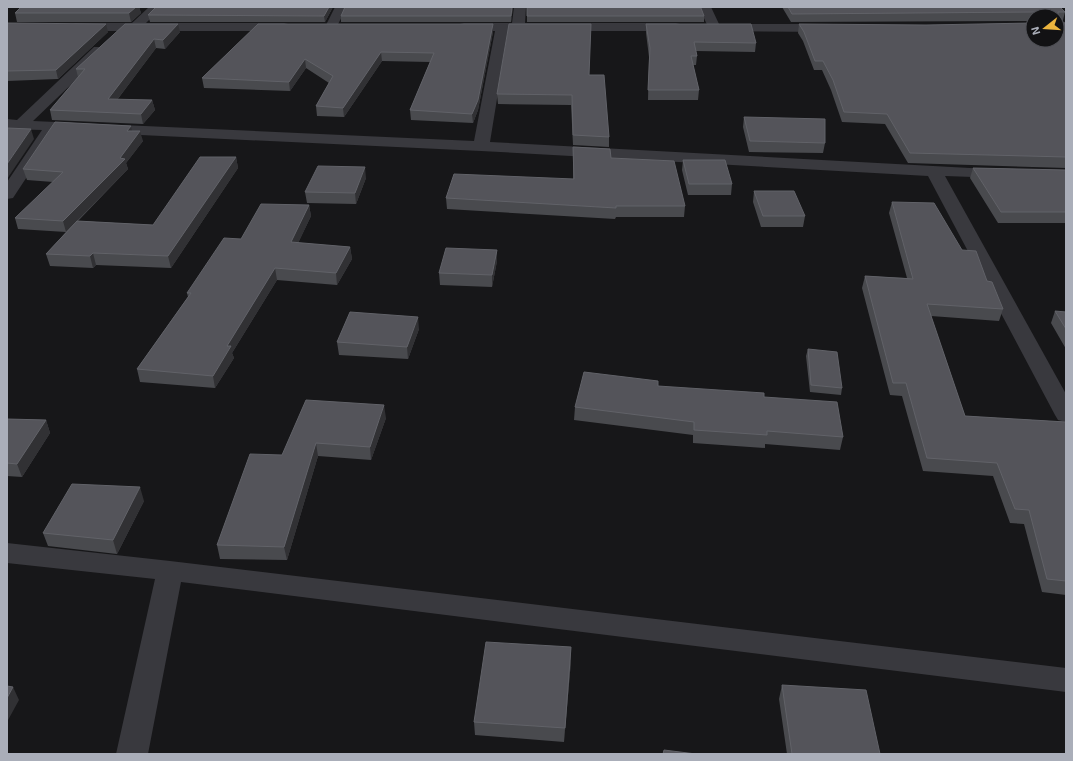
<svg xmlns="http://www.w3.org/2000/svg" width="1073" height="761" font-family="'Exo 2',sans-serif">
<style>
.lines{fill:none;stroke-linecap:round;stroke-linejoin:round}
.minor{fill:#39393e;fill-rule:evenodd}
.wall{fill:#494a4e}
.shaded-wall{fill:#313134}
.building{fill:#54545a;stroke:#616268}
</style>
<rect width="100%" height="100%" fill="#171719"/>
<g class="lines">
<path class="minor" d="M149,7h13l-16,16h138l4,1 2,3 -2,3 -4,1h-208l-4,-1 -2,-3 2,-3 4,-1h56z
M335,7h12l-12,23h-8l-2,-3z
M514,7h12l-1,16h151l4,1 2,3 -2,3 -4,1h-168l-18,111 517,28 2,3 -2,3 -6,2 -56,-2 121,218v28l-8,-2 -3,-5 -127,-239 -447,-25 -424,-20 -44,67 -6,1v-17l35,-52 -35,-1v-10l10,1 77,-73h10l2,3 -2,3 -71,68 441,20 21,-110h-31l-4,-1 -2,-3 2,-3 4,-1h48z
M699,7h12l8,17h109l4,1 2,3 -2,3 -4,1 -114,-1 -4,-1 -2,-3z
M7,543l163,18 896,107v24l-885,-110 -33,172h-32l39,-175 -148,-16z"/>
</g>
<path class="wall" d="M21,7h118l2,6 -10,9h-114l-2,-9z
M156,7h177l-8,15h-175l-2,-7z
M513,7l-2,15h-170v-6z
M782,7h278l5,5 -2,8 -5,1v1l8,1v145l-158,-5 -23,-39 -43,-2 -11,-32 -9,-20h-8l-11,-29 -5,-8 1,-9 234,16 24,-24h-24v5l-242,1z
M670,8l34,8v6h-177v-6z
M7,23l101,9 -50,47 -51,2z
M125,24l55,8 -15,17 -9,-1 -39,52h35l3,10 -12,14 -91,-4 -2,-10 28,-33 -2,-8z
M258,24l235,8 -15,78 -5,13 -62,-3 -1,-10 20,-48 -48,-1 -38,56 -27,-1 -1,-10 13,-23 -23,-15 -16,23 -86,-3 -2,-10z
M646,24l110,19 -1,9 -59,-1 1,5 -1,9h-3l6,25 -1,10h-50l1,-43 -3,-24z
M590,75l19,62v10l-36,-2 -2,-40 -73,-1 -1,-10z
M744,117l81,26 -2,10 -74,-1 -6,-25z
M132,131l11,10 -17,22 2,6 -50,52 75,4 83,-68 2,11 -67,100 -75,-3 -3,3 -43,-2 -4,-12 20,-22 -48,-3 -3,-11 38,-36 -26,-2 -4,-11z
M573,147l38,11 74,48 -1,11h-68l-1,2 -168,-10 -1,-11 127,-19z
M683,160l49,24 -1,11h-43l-6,-25z
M973,168l93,2v53h-68l-28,-45z
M366,178l-10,26 -49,-1 -2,-11z
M754,191l51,25 -2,11h-42l-8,-25z
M892,202l70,48 25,31 16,28 -4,12 -68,-5 34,100 101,6v173l-24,-3 -18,-68 -14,-1 -17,-47 -70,-5 -21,-75 -12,-1 -28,-107 3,-12 42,2 -18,-65z
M309,205l2,11 -13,27 52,4 2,12 -15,26 -60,-5 -45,73 2,5 -19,30 -75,-6 -3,-13 51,-72 -1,-4 54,-54z
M497,250v11l-5,26 -52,-2 -1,-12z
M1055,311l11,1v37l-15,-26z
M419,329l-11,30 -69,-4 -2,-13z
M808,349l34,39 -1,7 -31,-3 -4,-36z
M658,381v5l106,11 79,40 -3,13 -75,-6v4l-72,-5v-8l-119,-15 1,-13z
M386,418l-15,42 -53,-4 -31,104 -67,-1 -3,-14 65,-90z
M7,419l39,1 4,13 -28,44 -15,-1z
M144,501l-27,53 -69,-8 -5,-13z
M571,647v14l-7,81 -89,-7 -1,-13z
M782,685l98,69h-93l-8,-55z"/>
<path class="shaded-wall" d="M136,7h3l2,6 -10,9 -2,-9z
M329,7h4l-8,15 -1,-6z
M512,7h1l-2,15v-6z
M106,24l2,8 -50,47 -2,-9z
M178,24l2,8 -15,17 -2,-9z
M493,24v8l-15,78 -5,13 -1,-9z
M154,39l2,9 -46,61 -2,-10z
M381,52l1,9 -38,56 -1,-9z
M305,59l1,9 -16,23 -1,-9z
M152,100l3,10 -12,14 -2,-10z
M131,126l2,10 -6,-5z
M31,129l3,10 -27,40v-15z
M140,131l3,10 -17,22 2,6 -62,63 -3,-11 57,-63z
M236,157l2,11 -67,100 -3,-12z
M365,167l1,11 -10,26 -1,-11z
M309,205l2,11 -18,38 -2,-12z
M350,247l2,12 -15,26 -1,-12z
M497,250v11l-5,26v-12z
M93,253l3,12 -3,3 -3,-12z
M275,268l2,12 -45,73 2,5 -19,30 -2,-12 14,-30z
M418,317l1,12 -11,30 -1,-12z
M384,405l2,13 -15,42 -1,-13z
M46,420l4,13 -28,44 -5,-13z
M316,443l2,13 -31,104 -3,-13z
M140,487l4,14 -27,53 -4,-14z
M571,647v14l-7,81 1,-14z
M13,687l6,13 -12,22v-24z"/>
<path class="building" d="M21,7h115l-7,6h-114z
M156,7h173l-5,9 -176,-1z
M345,7h167l-1,9h-170z
M527,7h143v1h31l3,8h-177z
M788,7h272l5,5h-7v10l8,1v134l-156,-4 -23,-39 -43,-2 -11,-32 -10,-19h-8l-11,-29 -5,-8 127,1 107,-2v17h24v-24h-20l-1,-4 -244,2z
M7,23l99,1 -50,46 -49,1z
M125,24h53l-15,16 -9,-1 -46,60 44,1 -11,14 -91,-4 35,-41h-9z
M258,24h235l-15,76 -6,14 -62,-4 24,-57 -53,-1 -38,56 -27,-2 17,-30 -28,-17 -16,23 -87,-4z
M509,24h82l-2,51h15l5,62 -36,-2 -1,-40 -75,-1z
M646,24h105l5,19 -62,-1 3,14h-6l8,34h-51l2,-42z
M744,117l81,2v24l-75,-2z
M55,122l76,4 -4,5h13l-20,27 5,1 -62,62 -48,-3 48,-46 -40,-3z
M7,128l24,1 -24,35z
M573,147l37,2 1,9 63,3 11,45h-69v2l-170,-10 8,-24 120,5z
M200,157h36l-68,99 -75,-3 -3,3 -44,-2 31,-33 76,4z
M683,160h42l7,24h-43z
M318,166l47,1 -10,26 -50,-1z
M973,168l93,2v42h-65z
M754,191h40l11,25h-42z
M892,202l42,1 28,47 14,1 11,30 5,1 11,27 -76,-5 38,112 101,6v159l-19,-2 -18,-69 -14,-1 -18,-46 -70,-5 -21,-75h-13l-28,-107 48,3z
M261,204l48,1 -18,37 59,5 -14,26 -61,-5 -48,78h4l-18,30 -76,-7 54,-76h-4l37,-55 17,1z
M446,248l51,2 -5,25 -53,-2z
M1055,311l11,1v17z
M350,312l68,5 -11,30 -70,-5z
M808,349l29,3 5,36 -31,-3z
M584,372l74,9v5l106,7v4l73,5 6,35 -76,-6v4l-73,-5v-8l-119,-15z
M306,400l78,5 -14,42 -54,-4 -32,104 -67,-2 33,-91 32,1z
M7,419l39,1 -29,44 -10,-1z
M72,484l68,3 -27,53 -70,-7z
M486,642l85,5 -6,81 -91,-6z
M782,685l84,5 14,64h-88z
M7,686l6,1 -6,11z
M664,750l32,4h-33z"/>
<rect width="1073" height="761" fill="none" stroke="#aaaeb9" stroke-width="16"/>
<g transform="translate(1045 28) rotate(253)"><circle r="19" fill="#121214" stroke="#4f5056"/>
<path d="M0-3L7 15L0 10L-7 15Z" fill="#ebb43e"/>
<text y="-6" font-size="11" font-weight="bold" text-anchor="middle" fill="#aaaeb9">N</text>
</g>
</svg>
